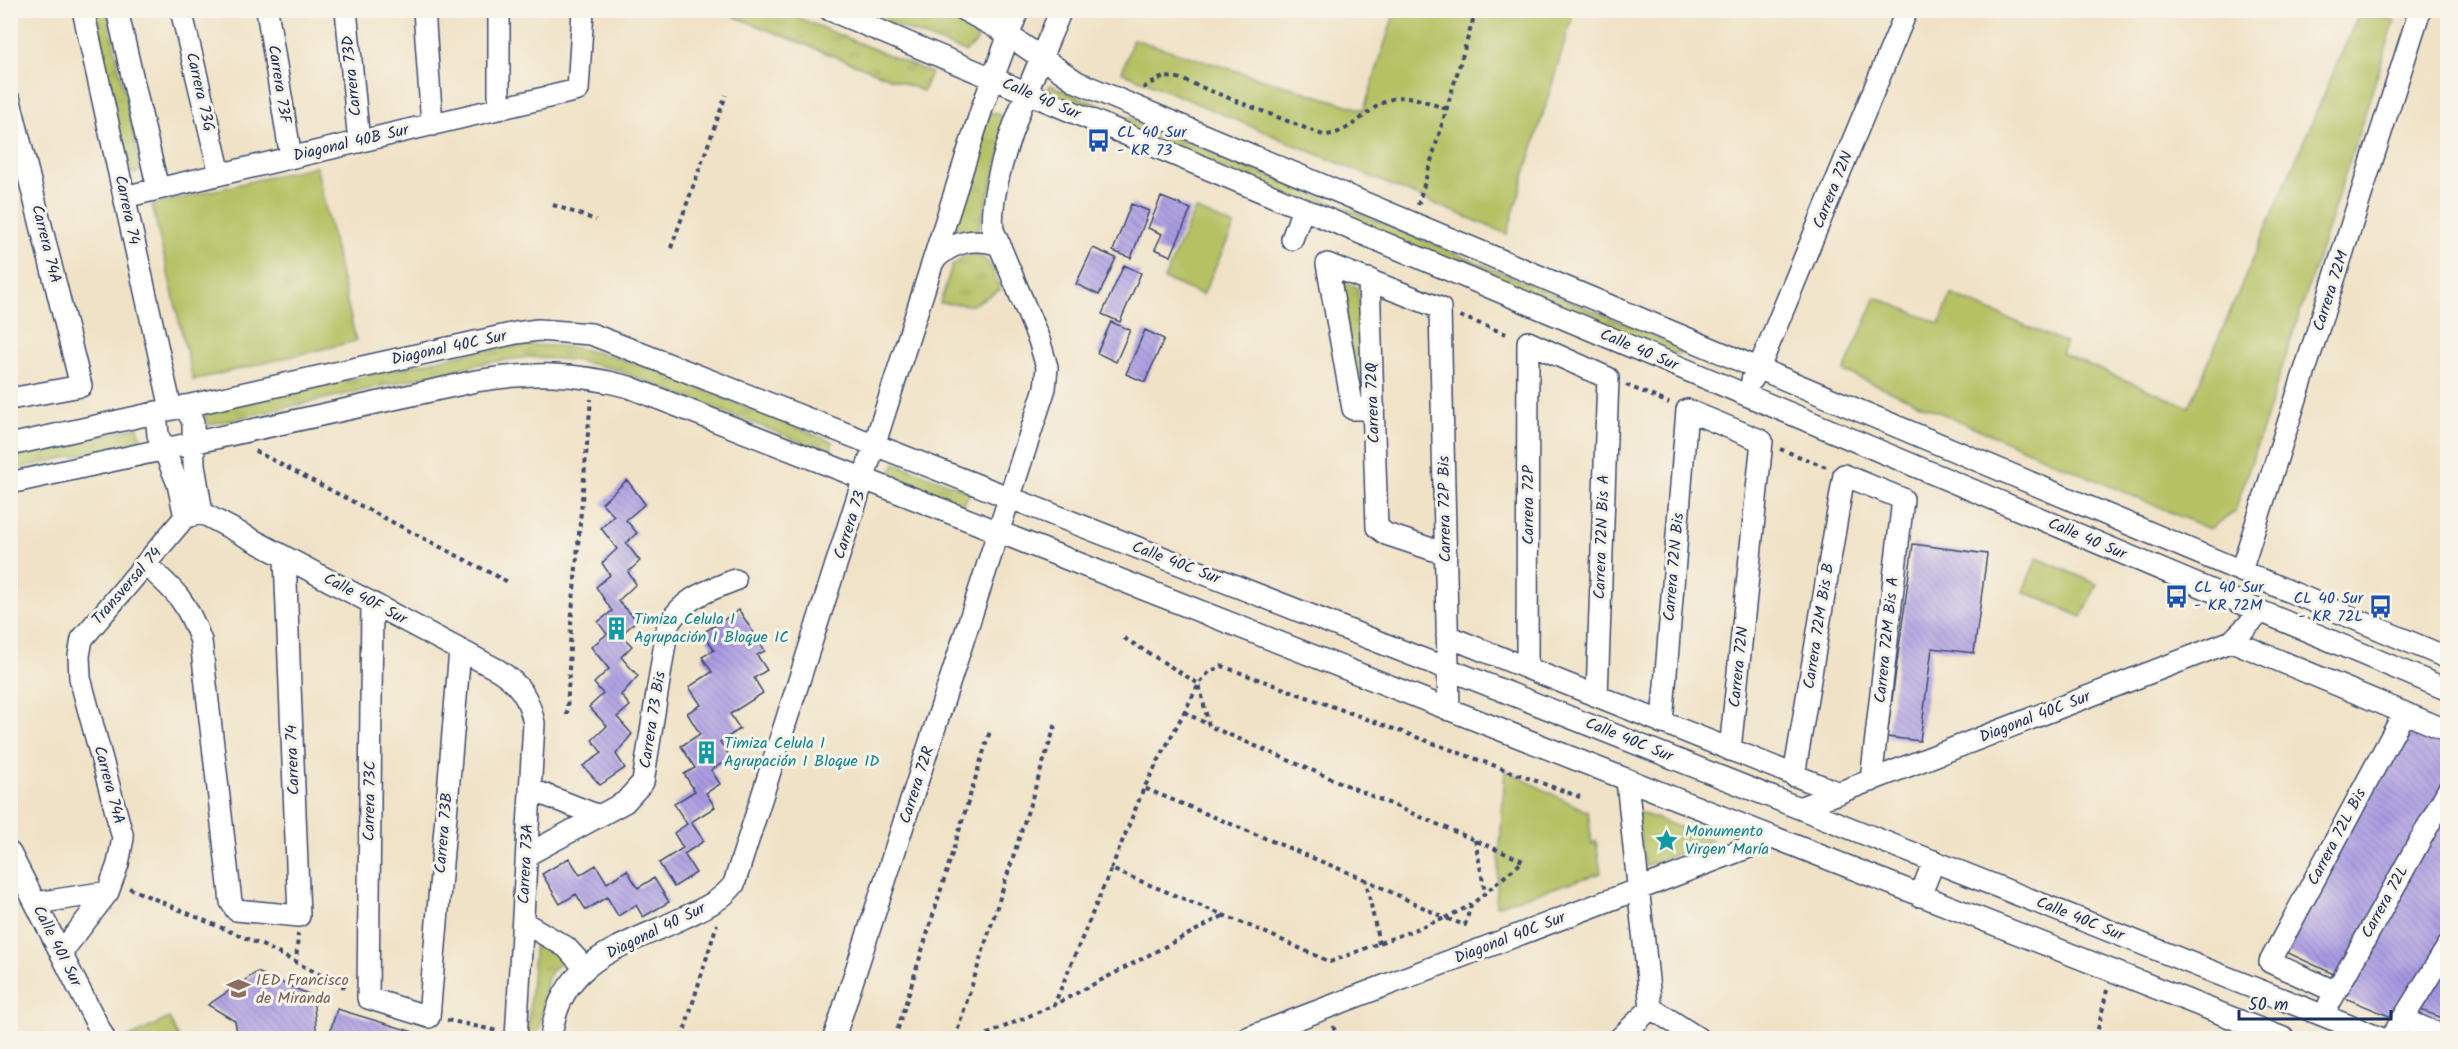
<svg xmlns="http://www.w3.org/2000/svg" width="2458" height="1049" font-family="Kalam,sans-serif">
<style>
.grass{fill:url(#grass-tufts);stroke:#687860;stroke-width:1.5}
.green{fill:#b5c163;stroke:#687860;stroke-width:1.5}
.building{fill:url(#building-back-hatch)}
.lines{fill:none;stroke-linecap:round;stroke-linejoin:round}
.minor-casing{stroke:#3b4a6e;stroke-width:24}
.path{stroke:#3b4a6e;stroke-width:4;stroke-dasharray:4.5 4.5;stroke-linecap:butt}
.minor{stroke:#fff;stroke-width:21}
.labels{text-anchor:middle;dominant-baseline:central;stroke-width:6;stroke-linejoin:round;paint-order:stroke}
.street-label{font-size:16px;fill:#1b2f5e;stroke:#f7f3e8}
.transit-label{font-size:16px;fill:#164399;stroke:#f7f3e8;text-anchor:start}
.culture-label{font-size:16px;fill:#0d838f;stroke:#f7f3e8;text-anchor:start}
.education-label{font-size:16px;fill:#785e54;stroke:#f7f3e8;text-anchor:start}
</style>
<defs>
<pattern id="grass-tufts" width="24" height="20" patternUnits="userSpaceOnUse" patternTransform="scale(1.5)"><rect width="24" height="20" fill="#b5c163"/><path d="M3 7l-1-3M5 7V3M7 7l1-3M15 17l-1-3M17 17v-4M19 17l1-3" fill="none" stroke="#929d55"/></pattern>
<pattern id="building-back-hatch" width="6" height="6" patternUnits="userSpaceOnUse" patternTransform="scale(1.5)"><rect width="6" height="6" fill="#a798e3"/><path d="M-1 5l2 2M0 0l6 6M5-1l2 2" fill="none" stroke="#877cbb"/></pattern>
</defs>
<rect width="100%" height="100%" fill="#f7f3e8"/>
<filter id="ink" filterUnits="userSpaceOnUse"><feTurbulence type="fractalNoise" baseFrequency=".0167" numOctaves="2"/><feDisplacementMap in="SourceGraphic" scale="12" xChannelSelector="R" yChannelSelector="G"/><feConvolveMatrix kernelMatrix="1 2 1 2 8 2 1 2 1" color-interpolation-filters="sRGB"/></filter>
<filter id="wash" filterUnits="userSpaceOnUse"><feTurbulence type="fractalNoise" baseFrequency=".008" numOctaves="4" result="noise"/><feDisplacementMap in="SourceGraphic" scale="24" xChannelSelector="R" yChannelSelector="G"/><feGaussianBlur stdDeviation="1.35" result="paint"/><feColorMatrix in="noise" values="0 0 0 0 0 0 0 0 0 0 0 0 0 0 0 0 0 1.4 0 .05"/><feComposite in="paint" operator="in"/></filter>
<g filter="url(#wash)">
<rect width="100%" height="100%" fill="#f0e2c6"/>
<path class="grass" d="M92,11h15l33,154 -1,6 -4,3 -8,-5z
M720,11h62l149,62 -8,18z
M857,11h83l37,15v16l-12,10z
M1050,85l681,283 -2,4 -42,-17 -31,-4 -610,-257z
M990,112l20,7 -33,115 -27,3z
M967,254c23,0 27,18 33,36l-28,15 -32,-2 12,-37z
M1340,282l18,5 6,110 -6,1z
M529,345l43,2 43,10 39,13 179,72 -3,11 -216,-84 -41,-9 -44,-3 -45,6 -276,62 -5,-13 280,-62z
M138,427l3,14 -130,29 -1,-14z
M895,463l75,29 -7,15 -74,-29z
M535,941l28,15v4l-12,11 -4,10 -9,57h-11z"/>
<path class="green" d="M1395,11h179l-67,223 -385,-162 11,-33 231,71z
M2360,11h8l27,10 -160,491 -26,17 -365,-158 32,-74 64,27 11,-30 115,49 -5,10 128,54z
M316,166l40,175 -163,39 -41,-175z
M1195,209l39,17 -31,69 -39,-16z
M2037,558l60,26 -15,33 -59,-26z
M1505,770l83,42 4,32 4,-3 5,32 -105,33z
M1636,811l77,29 -68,26z
M169,1018l10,20h-51z"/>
<g id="blocks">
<path class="building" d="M1161,197l30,12 -20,47 -16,-7 7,-15 -14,-6z
M1131,204l18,7 -18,47 -18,-7z
M1093,248l23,10 -17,37 -23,-11z
M1124,265l17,8 -21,49 -18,-8z
M1111,322l19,8 -14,32 -19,-9z
M1145,330l19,9 -19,43 -19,-8z
M627,480l18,24 -19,16 11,13 -11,10 14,18 -12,11 8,12 -18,17 19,19 -16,15 11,11 -11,11 17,19 -17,19 9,11 -13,11 15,17 -16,20 9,14 -25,17 -17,-19 19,-13 -10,-13 15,-14 -18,-19 14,-13 -9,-11 15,-14 -18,-22 16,-13 -9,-12 14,-11 -16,-24 14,-12 -8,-12 15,-14 -16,-21 13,-12 -12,-13z
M1913,544l74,10 -13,99 -42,-5 -12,93 -33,-4z
M739,610l26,41 -8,4 10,15 -13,8 9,15 -33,21 10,15 -20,13 11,16 -20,12 9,14 -14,9 9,14 -24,15 13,19 -20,13 12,19 -22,14 -15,-24 24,-15 -9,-15 13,-9 -13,-20 21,-13 -11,-17 11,-6 -14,-22 19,-12 -13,-21 14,-8 -12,-18 23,-15 -10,-15 12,-7 -11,-17z
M2408,720l40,16v47l-108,194 -56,-26z
M2448,803v135l-49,82 -59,-24z
M569,858l11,17 16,-10 11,18 20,-13 11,18 16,-10 15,24 -26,15 -7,-12 -18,11 -11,-19 -21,13 -10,-16 -16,10 -18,-30z
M2448,966v54l-30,-11z
M257,972l56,24 4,42h-79l-3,-17 -27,-16z
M337,1009l90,27v2h-99z"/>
</g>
</g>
<g filter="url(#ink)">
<use href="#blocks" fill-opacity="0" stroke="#3b4a6e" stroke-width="1.5"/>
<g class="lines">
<defs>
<path id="minor" d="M83,10l88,399
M117,10l41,179
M181,10l39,164
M267,10l24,148
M346,10l13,132
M424,10l8,115
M830,10l1618,680
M964,10l35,19 78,53 1371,576
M10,101l71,285 -71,13
M499,109v-99
M124,197l454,-107 5,-80
M1292,239l11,-30
M934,260c19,-19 40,-23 66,-15
M1369,279l8,248 9,7 60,20
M1752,380l7,-12 148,-358
M185,406l8,16 1,43 8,48
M1374,408l-21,1 -26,-145 113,44 9,402
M156,412l2,23 20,49 7,33
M10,445l506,-112 22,-3 53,4 857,335 932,369
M10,483l466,-102c56,-9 98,-9 153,6l215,84 1439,567
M202,513l296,157c22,14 31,28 36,53l-18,315
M146,565c31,27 41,37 55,76l30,261 5,8 63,6 -14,-359
M2241,571l179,-561
M372,603l-4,395 61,19 31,-367
M1447,636l392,157
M2232,641l216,90
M1527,668l1,-326 80,36 -11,318
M1662,723l25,-313 75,31 -32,309
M1794,776l50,-301 59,24 -32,282
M1627,781l24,227
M530,789l69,27
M1799,808l433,-167 29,-29
M10,853l94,185
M527,855l98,-53 18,-20 25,-158c19,-28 37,-32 67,-44
M1920,896l14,-35
M36,903l72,-11
M523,922l43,25 19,21
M61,953l47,-61 10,-28 5,-26 -43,-160 -1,-22 3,-17 103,-122 17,-4
M2336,992l-66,-30 134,-249
M2329,1004l119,-214
M1651,1008l47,30
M2403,1019l45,19
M551,1038c8,-79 72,-91 134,-121 19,-9 36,-16 49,-33l248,-776 36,-98
M834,1038l211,-650 2,-21 -8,-27 -46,-110c-7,-54 46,-166 68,-220
M1247,1038l526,-200
M1620,1038l31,-30
M2391,1038l57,-92"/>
</defs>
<use href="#minor" class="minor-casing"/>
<path class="path" d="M802,10l10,5
M1143,88l20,-11 15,1 145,57c33,0 49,-39 83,-38 13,1 28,8 41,12
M553,205l43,15
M1418,205l58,-195
M671,248l55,-153
M1460,316l49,19
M1626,385l43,18
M1780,449l46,18
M255,451l255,132
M1124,638l75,46 10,42 314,135 -52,44 -6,20 -20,-7 -115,44 -68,-31 -151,-62 -57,136 169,-89
M1184,712l25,13
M567,715l4,-91 20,-225
M1475,840l10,52
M1111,869l33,-81
M1366,880l-222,-92 55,-104 10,-12 13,-6 358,131
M129,888l137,59 82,42
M1379,944l-13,-64 79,38 26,-13
M296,964l2,-30
M447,1020l51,11
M1333,1026l5,12
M682,1038l35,-114
M895,1038l95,-307
M955,1038l101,-315
M979,1038l75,-33
M2096,1038l11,-48"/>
<use href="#minor" class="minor"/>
</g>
</g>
<defs>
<symbol id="bus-bare" viewBox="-9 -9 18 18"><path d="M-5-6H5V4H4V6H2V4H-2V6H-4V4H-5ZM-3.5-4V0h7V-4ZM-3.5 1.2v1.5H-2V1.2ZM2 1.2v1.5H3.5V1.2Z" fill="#1a4fb4" stroke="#f7f3e8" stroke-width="2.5" paint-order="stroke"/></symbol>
<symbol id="building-bare" viewBox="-9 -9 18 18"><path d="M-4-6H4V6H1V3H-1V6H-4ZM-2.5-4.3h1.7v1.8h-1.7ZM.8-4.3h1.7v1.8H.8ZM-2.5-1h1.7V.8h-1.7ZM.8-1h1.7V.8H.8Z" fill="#0f9aa8" stroke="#f7f3e8" stroke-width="2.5" paint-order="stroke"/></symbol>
<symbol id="sight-bare" viewBox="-9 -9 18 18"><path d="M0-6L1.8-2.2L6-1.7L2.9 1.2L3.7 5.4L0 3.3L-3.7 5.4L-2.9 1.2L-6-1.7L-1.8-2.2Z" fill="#0f9aa8" stroke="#f7f3e8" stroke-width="2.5" paint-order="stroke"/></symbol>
<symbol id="school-bare" viewBox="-9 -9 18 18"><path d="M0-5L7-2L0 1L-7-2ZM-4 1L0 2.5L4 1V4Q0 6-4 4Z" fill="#8d6e63" stroke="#f7f3e8" stroke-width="2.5" paint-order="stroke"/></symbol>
</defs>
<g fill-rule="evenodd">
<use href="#bus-bare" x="1082" y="124" width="33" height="33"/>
<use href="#bus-bare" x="2160" y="580" width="33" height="33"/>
<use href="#bus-bare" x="2364" y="590" width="33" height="33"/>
<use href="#building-bare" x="600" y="612" width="33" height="33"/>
<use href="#building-bare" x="690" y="736" width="33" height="33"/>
<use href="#sight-bare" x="1650" y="824" width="33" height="33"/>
<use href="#school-bare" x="222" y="972" width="33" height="33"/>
</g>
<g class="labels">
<g class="street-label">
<text transform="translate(352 76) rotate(-96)">Carrera 73D</text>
<text transform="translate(279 84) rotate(81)">Carrera 73F</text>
<text transform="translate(200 92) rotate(77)">Carrera 73G</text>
<text transform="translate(1041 99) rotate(23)">Calle 40 Sur</text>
<text transform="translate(351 143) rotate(-13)">Diagonal 40B Sur</text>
<text transform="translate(1833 190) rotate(-68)">Carrera 72N</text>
<text transform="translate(127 210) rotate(78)">Carrera 74</text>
<text transform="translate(46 244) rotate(76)">Carrera 74A</text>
<text transform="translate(2331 291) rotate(-72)">Carrera 72M</text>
<text transform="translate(449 348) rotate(-12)">Diagonal 40C Sur</text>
<text transform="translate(1639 350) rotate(23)">Calle 40 Sur</text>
<text transform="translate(1373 403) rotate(-92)">Carrera 72Q</text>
<text transform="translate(1528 505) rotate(-90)">Carrera 72P</text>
<text transform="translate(1445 509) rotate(-91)">Carrera 72P Bis</text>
<text transform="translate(850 525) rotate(-72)">Carrera 73</text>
<text transform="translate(1602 537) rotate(-88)">Carrera 72N Bis A</text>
<text transform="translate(2087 539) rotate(23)">Calle 40 Sur</text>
<text transform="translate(1176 563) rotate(21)">Calle 40C Sur</text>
<text transform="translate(1674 567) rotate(-85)">Carrera 72N Bis</text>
<text transform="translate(127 586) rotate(-49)">Transversal 74</text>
<text transform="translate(365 599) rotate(28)">Calle 40F Sur</text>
<text transform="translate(1819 626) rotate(-81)">Carrera 72M Bis B</text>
<text transform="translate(1887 640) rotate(-84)">Carrera 72M Bis A</text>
<text transform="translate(1739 667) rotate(-84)">Carrera 72N</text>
<text transform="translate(2035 717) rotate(-21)">Diagonal 40C Sur</text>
<text transform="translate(653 720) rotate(-81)">Carrera 73 Bis</text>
<text transform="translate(1629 740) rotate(22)">Calle 40C Sur</text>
<text transform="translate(293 760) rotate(-92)">Carrera 74</text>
<text transform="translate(109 785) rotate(75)">Carrera 74A</text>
<text transform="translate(917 785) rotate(-72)">Carrera 72R</text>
<text transform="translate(370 801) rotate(-89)">Carrera 73C</text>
<text transform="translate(444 833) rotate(-85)">Carrera 73B</text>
<text transform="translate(2337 837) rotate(-62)">Carrera 72L Bis</text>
<text transform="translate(526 864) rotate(-87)">Carrera 73A</text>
<text transform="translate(2385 902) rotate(-61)">Carrera 72L</text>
<text transform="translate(2080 919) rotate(22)">Calle 40C Sur</text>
<text transform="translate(656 931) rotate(-26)">Diagonal 40 Sur</text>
<text transform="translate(1510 938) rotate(-21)">Diagonal 40C Sur</text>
<text transform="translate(57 946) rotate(63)">Calle 40I Sur</text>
</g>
<g class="transit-label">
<text x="1117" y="132">CL 40 Sur<tspan x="1117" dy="18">- KR 73</tspan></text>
<text x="2194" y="587">CL 40 Sur<tspan x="2194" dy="18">- KR 72M</tspan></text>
<text x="2363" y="598" text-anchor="end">CL 40 Sur<tspan x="2363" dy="18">- KR 72L</tspan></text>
</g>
<g class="culture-label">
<text x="634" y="619">Timiza Celula I<tspan x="634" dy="18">Agrupación I Bloque IC</tspan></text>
<text x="724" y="743">Timiza Celula I<tspan x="724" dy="18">Agrupación I Bloque ID</tspan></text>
<text x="1685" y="831">Monumento<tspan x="1685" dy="18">Virgen María</tspan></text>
</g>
<g class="education-label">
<text x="256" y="980">IED Francisco<tspan x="256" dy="18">de Miranda</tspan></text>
</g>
</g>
<rect width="2458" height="1049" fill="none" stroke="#f7f3e8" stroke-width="36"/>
<path d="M2239 1010v9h152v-9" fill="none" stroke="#1b2f5e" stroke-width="3"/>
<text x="2248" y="1010" font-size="18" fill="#1b2f5e" stroke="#f7f3e8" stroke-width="4.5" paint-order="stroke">50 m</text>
</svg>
